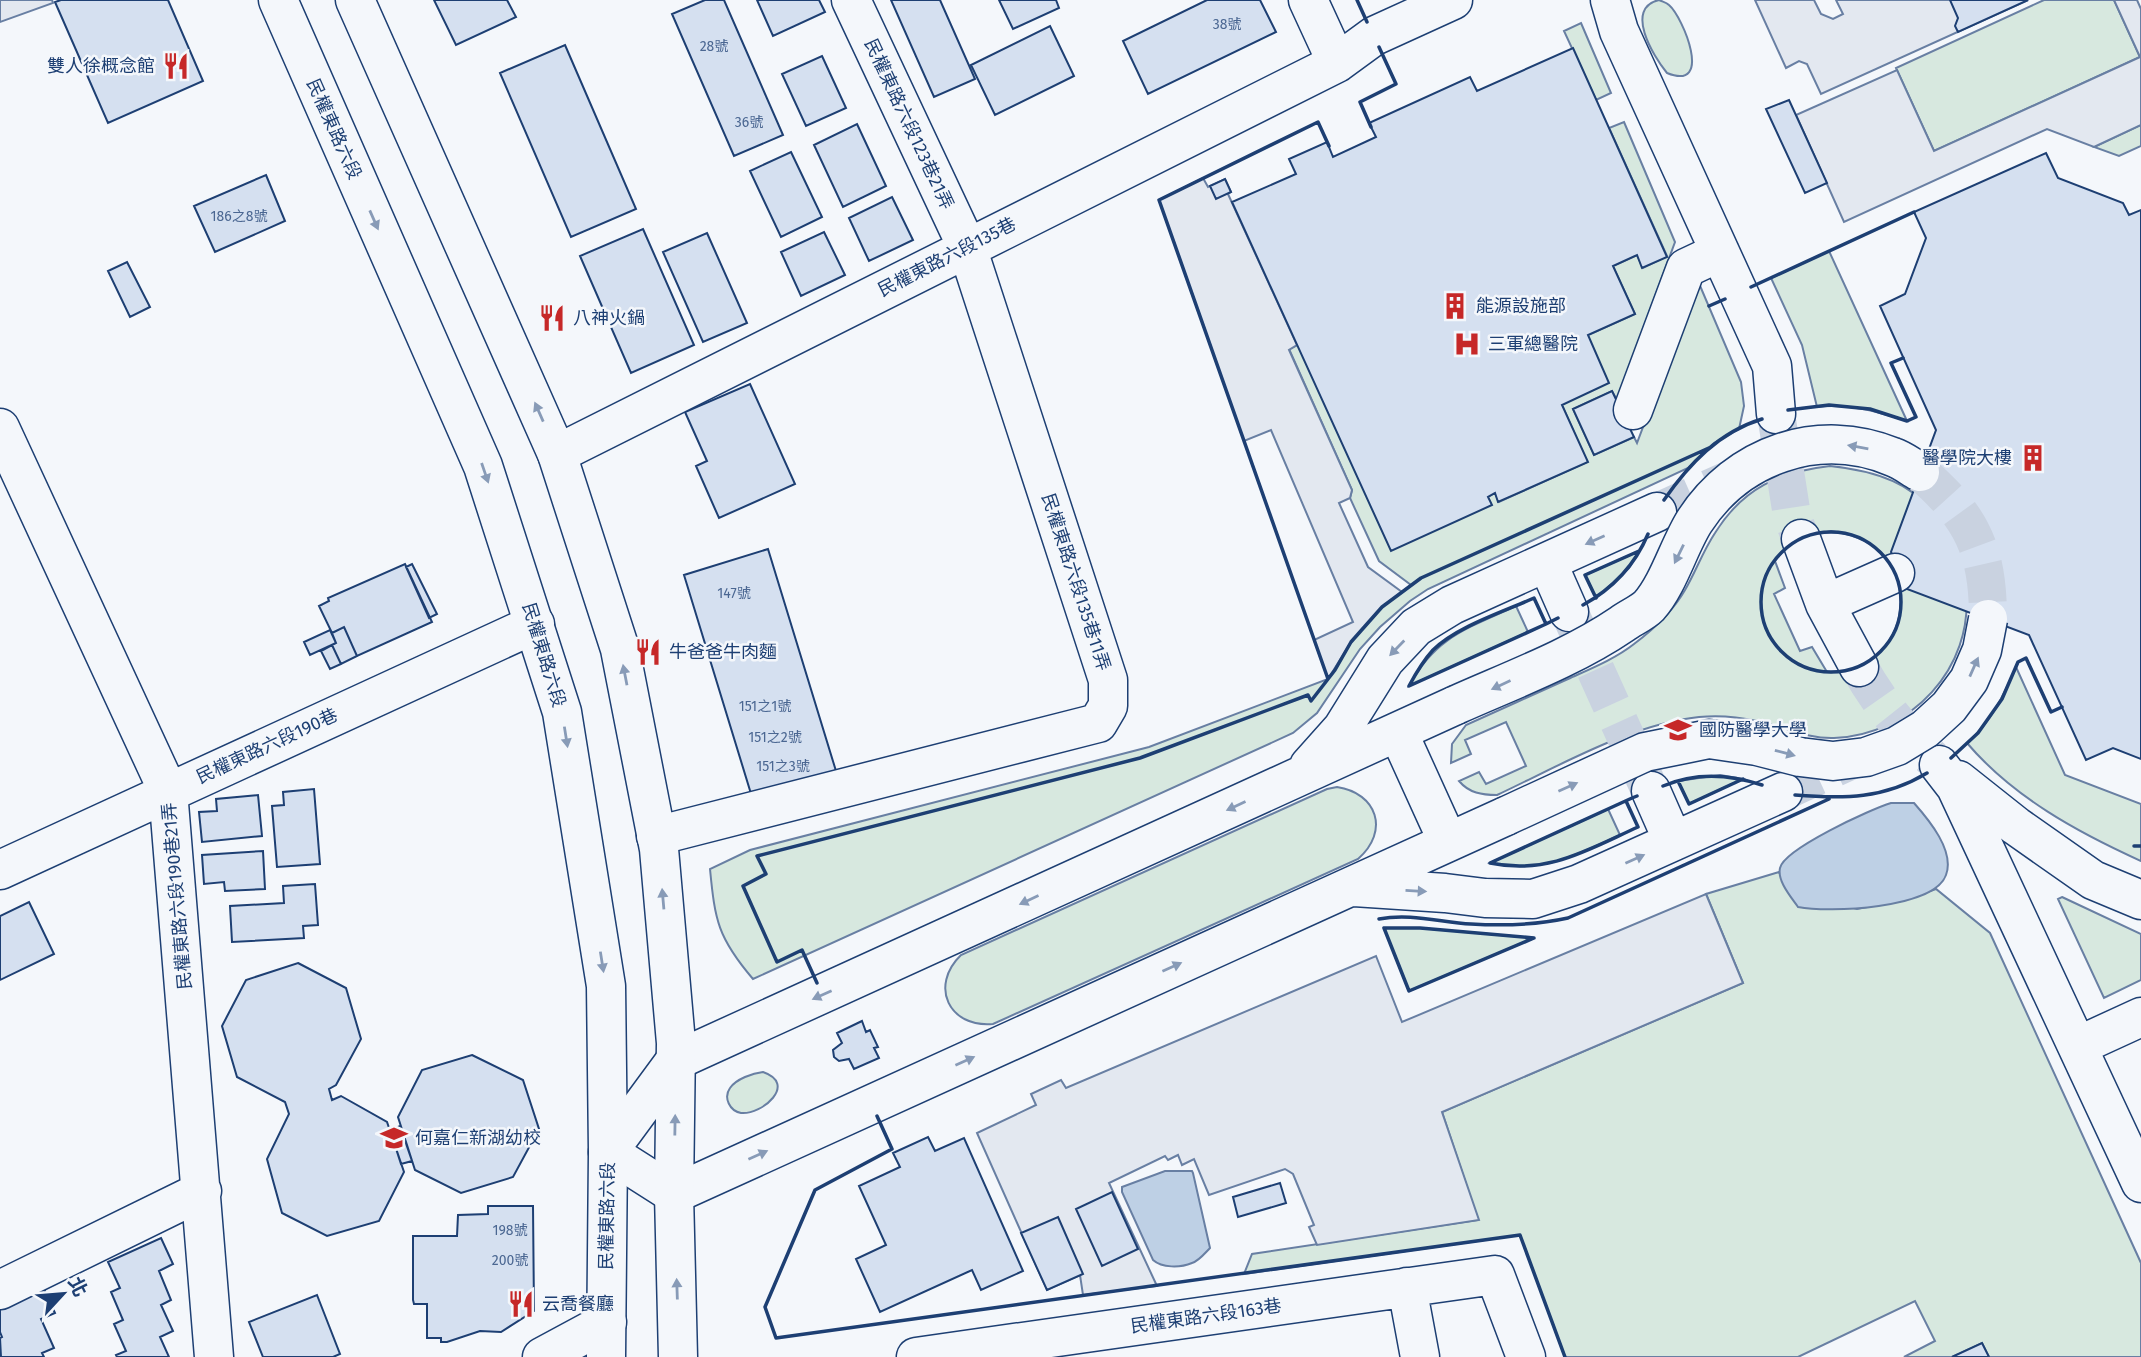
<svg xmlns="http://www.w3.org/2000/svg" width="2141" height="1357" font-family="'Fira Sans','Noto Sans TC',sans-serif">
<style>
.green{fill:#d7e8df;stroke:#687fa3;stroke-width:2;fill-rule:evenodd}
.parking{fill:#e3e8f0;stroke:#687fa3;stroke-width:2}
.water{fill:#bed0e5;stroke:#687fa3;stroke-width:2}
.building{fill:#d5e0f0;stroke:#1d3f73;stroke-width:2}
.lines{fill:none;stroke-linecap:round;stroke-linejoin:round}
.minor-tunnel{stroke:#c9d2e0;stroke-width:38;stroke-dasharray:38 19;stroke-linecap:butt}
.minor-casing{stroke:#1d3f73;stroke-width:41}
.major-casing{stroke:#1d3f73;stroke-width:41}
.minor{stroke:#f4f7fb;stroke-width:38}
.major{stroke:#f4f7fb;stroke-width:38}
.minor-bridge-casing{stroke:#1d3f73;stroke-width:41;stroke-linecap:butt}
.minor-bridge{stroke:#f4f7fb;stroke-width:38}
.wall{stroke:#1d3f73;stroke-width:3.5}
.oneway{fill:#889bb7}
.labels{text-anchor:middle;dominant-baseline:central;stroke-width:5;stroke-linejoin:round;paint-order:stroke}
.number-label{font-size:14px;fill:#4b6792}
.poi-label{font-size:18px;fill:#1d3f73;stroke:#f4f7fb;text-anchor:start}
.street-label{font-size:18px;fill:#1d3f73;stroke:#f4f7fb}
</style>
<rect width="100%" height="100%" fill="#f4f7fb"/>
<path class="green" d="M1659,0c4,2 7,2 10,5 14,12 45,87 -2,68 -14,-17 -43,-65 -8,-73z
M2044,0h70l26,57 -206,94 -38,-83z
M1581,23l30,70 -15,7 -32,-69z
M1624,122l51,120 -58,158 -5,-9 -39,18 21,46 40,-18 3,6 61,-162 43,101 3,24 -5,23 -25,14 -26,25 -260,121 -18,12 -30,26 -20,22 -43,64 -24,20 -540,246c-35,-41 -38,-58 -43,-110l40,-19 399,-103 179,-68 23,-37 31,-35 29,-22 -32,-24 -29,-63 2,-8 -63,-141 8,-4 194,159 -3,-7 7,-4 4,9 88,-40 -25,-57 26,-70 47,-21 -22,-48 24,-11 6,13 24,-12 -58,-128z
M2141,125v21l-22,10 -25,-9z
M1829,251l78,170c-29,-9 -59,-18 -90,-14l-15,-62 -31,-67z
M1830,466c39,4 89,16 107,56 7,17 28,52 29,68 8,78 -55,145 -132,148 -27,1 -51,-12 -77,-17 -18,-4 -39,-6 -58,-4 -68,7 -140,49 -202,78 -15,0 -28,-2 -38,-14l20,-9 7,12 40,-18 -20,-44 -41,18 6,14 -20,9 1,-19 14,-19c34,-15 68,-31 102,-46 22,-10 47,-20 66,-35 20,-15 39,-33 51,-54 11,-19 18,-39 30,-57 28,-45 64,-61 115,-67zM1831,531c20,3 40,9 53,25 28,34 20,88 -21,107 -12,6 -22,10 -36,9l-15,-25 -12,4 -26,-57 11,-6 -10,-27c12,-19 35,-26 56,-30z
M1639,551l-10,17 -33,30 -11,-23z
M1516,606l12,26 -119,54c26,-49 59,-58 107,-80z
M2016,667l49,108 76,29v57c-64,-29 -128,-64 -174,-118 24,-21 37,-48 49,-76z
M1720,775l23,4 -54,25 -11,-23z
M1337,787c40,6 53,44 21,72l-365,165c-44,4 -64,-38 -32,-69l366,-166z
M1608,809l12,26c-46,21 -78,39 -130,28z
M1779,872l8,18 70,19 47,-9 32,-11 54,44 151,330v94h-152l-7,-14 -30,14h-48l31,-16 -20,-40 -117,56h-233l-45,-122 -276,39 8,-20 226,-34 -36,-108 301,-129 -37,-89z
M2062,897l79,37v46l-37,18 -46,-99z
M1384,928h36l114,10 -125,53z
M763,1072c35,12 -1,43 -22,41 -11,-2 -18,-15 -11,-25 6,-9 23,-15 33,-16z"/>
<path class="parking" d="M0,0h52l1,3 -53,19z
M1755,0h59l7,14 12,5 10,-5 -7,-14h192l-207,94 -14,-30 -8,-3 -13,7z
M2114,0h23l4,9v116l-47,22 -47,-18 -203,93 -48,-107 101,-45 37,81 206,-94z
M1203,178l5,9 17,-8 6,13 -3,2 69,151 -8,5 63,140 -2,8 -11,5 29,64 34,25 -20,15 -31,35 -23,37 -14,-39 39,-18 -82,-192 -27,11 -85,-241z
M1706,894l37,89 -301,129 37,108 -162,25 -8,-18 5,-2 -21,-51 -8,-5 -76,26 -15,-36 -12,6 -4,-10 -10,5 -3,-4 -56,27 48,103 -74,9 -3,-20 -33,15 -70,-157 59,-28 -5,-11 30,-14 5,8 310,-132 26,66z"/>
<path class="water" d="M1891,803h23c15,17 41,48 32,72 -12,34 -118,38 -148,32 -7,-10 -21,-26 -18,-39 4,-19 91,-59 111,-65z
M1165,1171h27l1,2 17,75c-5,5 -11,13 -18,15 -12,5 -30,5 -39,-3l-31,-68v-5z"/>
<path class="building" d="M61,0h107l35,81 -95,42 -53,-121z
M434,0h73l9,17 -60,28z
M705,0h19l59,135 -49,21 -62,-142z
M757,0h62l6,12 -52,24z
M891,0h49l35,79 -41,18z
M999,0h57l3,8 -46,21z
M1207,0h53l16,32 -128,62 -25,-53z
M1950,0h78l-70,32 -3,-6 3,-8z
M1050,26l24,50 -79,39 -24,-50z
M565,45l71,164 -65,28 -71,-164z
M1573,48l94,209 -25,11 -5,-13 -24,11 22,48 -47,21 21,48 -47,22 26,57 -90,40 -3,-9 -7,4 4,8 -101,46 -159,-349 64,-28 -7,-15 38,-17 6,15 43,-20 -7,-14 101,-46 7,14z
M822,56l24,52 -40,18 -24,-52z
M1789,100l38,83 -22,10 -39,-84z
M857,124l29,62 -43,21 -29,-62z
M791,152l31,65 -41,20 -31,-66z
M2046,153l12,25 65,25 6,12 12,-5v549l-28,-11 -27,12 -57,-125 -122,-46 -16,-37 45,-122 -56,-124 25,-12 21,-56 -12,-26z
M266,175l19,46 -70,31 -21,-46z
M1225,179l6,13 -15,7 -6,-13z
M892,197l21,43 -44,21 -20,-43z
M643,229l51,116 -63,28 -51,-117z
M824,232l21,43 -44,21 -20,-44z
M707,233l40,90 -44,19 -40,-90z
M127,262l23,45 -20,10 -22,-46z
M750,384l45,100 -76,34 -23,-52 11,-5 -22,-49z
M1612,391l22,46 -40,18 -21,-46z
M768,549l68,222 -84,26 -68,-222z
M405,564l27,58 -75,34 -13,-29 -12,6 -13,-27 10,-5 -1,-3z
M412,564l25,50 -8,4 -23,-51z
M344,627l13,29 -16,8 -9,-19 4,-2 -4,-10z
M330,630l6,13 -26,12 -6,-13z
M332,645l9,19 -11,5 -9,-18z
M314,789l6,75 -43,3 -5,-61 12,-1 -1,-13z
M258,795l4,41 -60,6 -3,-30 18,-1 -1,-12z
M263,851l2,38 -40,2 -1,-9 -20,2 -2,-29z
M315,884l3,41 -15,1 1,12 -72,4 -2,-36 54,-3 -1,-17z
M29,902l25,52 -54,26v-64z
M298,963l48,25 15,51 -25,46 -7,4 3,11 9,-4 46,26 17,50 -25,49 -52,15 -45,-23 -15,-54 22,-45 -4,-12 -48,-25 -15,-51 24,-46z
M862,1021l4,11 4,-2 8,17 -4,1 5,10 -25,11 -5,-10 -10,2 -5,-4 -1,-7 9,-7 -5,-10z
M472,1055l51,25 16,49 -26,48 -52,16 -46,-23 -17,-53 24,-47z
M400,1126l12,35 -11,3 -11,-34z
M928,1137l7,14 29,-13 59,133 -42,19 -9,-20 -92,42 -24,-53 30,-14 -27,-59 41,-19 -7,-14z
M1280,1183l6,20 -48,14 -5,-20z
M1112,1192l26,57 -36,17 -26,-57z
M488,1206h45l1,105 -33,21 -21,-1 -33,11h-6v-4h-14v-34h-13l-1,-4v-64h44l1,-21 30,-1z
M1058,1217l25,57 -36,16 -26,-57z
M161,1238l12,26 -14,7 12,29 -10,5 12,26 -13,6 9,20h-52l-1,-2 10,-4 -12,-27 9,-4 -12,-28 9,-4 -12,-26z
M43,1287l12,26 -14,6 13,29 -12,5 2,4h-43l-1,-19 2,-1 -2,-5v-26z
M317,1295l23,59 -7,3h-70l-14,-35z
M1982,1343l7,14h-37z"/>
<g class="lines">
<path class="minor-tunnel" d="M1776,414l16,102 9,23
M1920,472c52,45 68,78 68,147
M1657,512l78,-35
M1572,618l76,168
M1859,667c19,34 44,66 74,92
M1783,792l78,-36"/>
<defs>
<path id="minor" d="M1308,0l29,63
M1610,0l9,31 153,335 4,48
M1633,410l53,-142 34,-16
M0,428l168,363 46,566
M557,454l780,-391 37,-27 79,-36
M1801,539l24,65 34,63
M1547,562l22,50
M1825,604l70,-31
M1456,705l-781,356 -67,91 66,42 832,-378
M1398,732l50,110
M1939,765l17,22 185,396
M1309,766l33,-37 43,-69 31,-33 36,-22 205,-93
M1958,780l58,46 77,54 48,20
M1651,791l22,50
M656,836l442,-113 10,-17v-26l-141,-433 -116,-247
M0,870l535,-246
M1354,887l91,6 40,5 48,1 46,-15 204,-92
M2078,1046l63,-29
M1407,1287l13,70
M0,1290l202,-99
M542,1357l65,-35
M916,1357l579,-82 31,82"/>
<path id="major" d="M278,0l205,466 79,246 44,274 2,166 -2,205
M355,0l202,454 63,195 39,200 17,194 -2,151 4,163"/>
</defs>
<use href="#minor" class="minor-casing"/>
<use href="#major" class="major-casing"/>
<use href="#minor" class="minor"/>
<use href="#major" class="major"/>
<defs>
<path id="minor-bridge" d="M1456,705c56,-25 116,-47 166,-81 8,-6 20,-11 27,-18 19,-21 30,-60 45,-84 43,-67 124,-96 199,-65 9,3 18,10 27,15
M1506,816l139,-64 64,-13 48,7 43,11 33,4 33,-4 31,-11 28,-17 24,-22 20,-27 13,-30 6,-31"/>
</defs>
<use href="#minor-bridge" class="minor-bridge-casing"/>
<use href="#minor-bridge" class="minor-bridge"/>
<path class="wall" d="M1357,0l10,22
M1371,127l-11,-25 36,-18 -17,-37
M1751,287l163,-75
M1709,306l16,-7
M1788,410l41,-5 41,4 37,12 9,-4 -25,-54 12,-5
M1664,500c25,-36 55,-68 98,-81
M1761 602a70 70 0 1 1 140 0a70 70 0 1 1-140 0Z
M1596,598l-11,-23 54,-24
M1583,605c29,-16 52,-40 65,-71
M1546,624l-12,-26c-31,14 -76,28 -101,52 -10,11 -17,23 -24,36l137,-62 12,-6
M1328,679l-169,-479 159,-78 11,24
M1951,758l27,-25 24,-34 16,-37 8,-4 25,54 11,-5
M1678,781l11,23 54,-25
M1663,786c33,-14 66,-12 99,-1
M1795,795c49,4 89,4 132,-22
M1626,801l12,26c-51,23 -90,48 -148,36l142,-65 5,-2
M2134,846h7
M1379,919c31,-6 61,3 92,5 33,2 65,1 97,-6l261,-119
M1384,928h36l114,10 -125,53z
M817,983l-15,-33 -25,12 -34,-76 23,-12 -9,-18 383,-98 168,-63 3,6 24,-31 16,-28 31,-35 39,-29 290,-131
M877,1116l15,33 -77,41 -50,117 11,31 744,-103 45,122"/>
</g>
<defs><path id="oneway-solid" d="M-6-.8H1V-3.2L6.5 0L1 3.2V.8H-6Z" transform="scale(1.75)"/></defs>
<g class="oneway">
<use href="#oneway-solid" transform="translate(374 220) rotate(66)"/>
<use href="#oneway-solid" transform="translate(539 412) rotate(-114)"/>
<use href="#oneway-solid" transform="translate(1858 447) rotate(-170)"/>
<use href="#oneway-solid" transform="translate(485 473) rotate(71)"/>
<use href="#oneway-solid" transform="translate(1595 540) rotate(156)"/>
<use href="#oneway-solid" transform="translate(1679 554) rotate(116)"/>
<use href="#oneway-solid" transform="translate(1397 648) rotate(134)"/>
<use href="#oneway-solid" transform="translate(1974 667) rotate(-66)"/>
<use href="#oneway-solid" transform="translate(625 675) rotate(-101)"/>
<use href="#oneway-solid" transform="translate(1501 685) rotate(155)"/>
<use href="#oneway-solid" transform="translate(566 737) rotate(81)"/>
<use href="#oneway-solid" transform="translate(1785 753) rotate(15)"/>
<use href="#oneway-solid" transform="translate(1568 787) rotate(-24)"/>
<use href="#oneway-solid" transform="translate(1236 806) rotate(155)"/>
<use href="#oneway-solid" transform="translate(1635 859) rotate(-24)"/>
<use href="#oneway-solid" transform="translate(1416 891) rotate(3)"/>
<use href="#oneway-solid" transform="translate(663 899) rotate(-95)"/>
<use href="#oneway-solid" transform="translate(1029 900) rotate(155)"/>
<use href="#oneway-solid" transform="translate(602 962) rotate(81)"/>
<use href="#oneway-solid" transform="translate(1172 967) rotate(-24)"/>
<use href="#oneway-solid" transform="translate(822 995) rotate(156)"/>
<use href="#oneway-solid" transform="translate(965 1061) rotate(-24)"/>
<use href="#oneway-solid" transform="translate(675 1125) rotate(-89)"/>
<use href="#oneway-solid" transform="translate(758 1155) rotate(-24)"/>
<use href="#oneway-solid" transform="translate(677 1289) rotate(-92)"/>
</g>
<defs>
<symbol id="restaurant-bare" viewBox="-9 -9 18 18"><path d="M-5-6h1v4h1v-4h1v4h1v-4h1v5L-1.5 .5V6h-2V.5L-5-1ZM5-6V6H3V1.5H1.5Q1.5-4 5-6Z" fill="#c62828" stroke="#f4f7fb" stroke-width="2.5" paint-order="stroke"/></symbol>
<symbol id="building-bare" viewBox="-9 -9 18 18"><path d="M-4-6H4V6H1V3H-1V6H-4ZM-2.5-4.3h1.7v1.8h-1.7ZM.8-4.3h1.7v1.8H.8ZM-2.5-1h1.7V.8h-1.7ZM.8-1h1.7V.8H.8Z" fill="#c62828" stroke="#f4f7fb" stroke-width="2.5" paint-order="stroke"/></symbol>
<symbol id="hospital-bare" viewBox="-9 -9 18 18"><path d="M-5-5h3v3.5h4V-5h3V5h-3V1.5h-4V5h-3Z" fill="#c62828" stroke="#f4f7fb" stroke-width="2.5" paint-order="stroke"/></symbol>
<symbol id="university-bare" viewBox="-9 -9 18 18"><path d="M0-5L7-2L0 1L-7-2ZM-4 1L0 2.5L4 1V4Q0 6-4 4Z" fill="#c62828" stroke="#f4f7fb" stroke-width="2.5" paint-order="stroke"/></symbol>
<symbol id="school-bare" viewBox="-9 -9 18 18"><path d="M0-5L7-2L0 1L-7-2ZM-4 1L0 2.5L4 1V4Q0 6-4 4Z" fill="#c62828" stroke="#f4f7fb" stroke-width="2.5" paint-order="stroke"/></symbol>
</defs>
<g fill-rule="evenodd">
<use href="#restaurant-bare" x="157" y="47" width="38" height="38"/>
<use href="#building-bare" x="1436" y="287" width="38" height="38"/>
<use href="#restaurant-bare" x="533" y="299" width="38" height="38"/>
<use href="#hospital-bare" x="1448" y="325" width="38" height="38"/>
<use href="#building-bare" x="2014" y="439" width="38" height="38"/>
<use href="#restaurant-bare" x="629" y="633" width="38" height="38"/>
<use href="#university-bare" x="1659" y="711" width="38" height="38"/>
<use href="#school-bare" x="375" y="1119" width="38" height="38"/>
<use href="#restaurant-bare" x="502" y="1285" width="38" height="38"/>
</g>
<g class="labels">
<g class="number-label">
<text x="1227" y="24">38號</text>
<text x="714" y="46">28號</text>
<text x="749" y="122">36號</text>
<text x="239" y="216">186之8號</text>
<text x="734" y="593">147號</text>
<text x="765" y="706">151之1號</text>
<text x="775" y="737">151之2號</text>
<text x="783" y="766">151之3號</text>
<text x="510" y="1230">198號</text>
<text x="510" y="1260">200號</text>
</g>
<g class="poi-label">
<text x="155" y="66" text-anchor="end">雙人徐概念館</text>
<text x="1476" y="306">能源設施部</text>
<text x="573" y="318">八神火鍋</text>
<text x="1488" y="344">三軍總醫院</text>
<text x="2012" y="458" text-anchor="end">醫學院大樓</text>
<text x="669" y="652">牛爸爸牛肉麵</text>
<text x="1699" y="730">國防醫學大學</text>
<text x="415" y="1138">何嘉仁新湖幼校</text>
<text x="542" y="1304">云喬餐廳</text>
</g>
<g class="street-label">
<text transform="translate(909 124) rotate(65)">民權東路六段123巷21弄</text>
<text transform="translate(334 129) rotate(66)">民權東路六段</text>
<text transform="translate(947 257) rotate(-27)">民權東路六段135巷</text>
<text transform="translate(1076 582) rotate(72)">民權東路六段135巷11弄</text>
<text transform="translate(544 655) rotate(73)">民權東路六段</text>
<text transform="translate(267 746) rotate(-25)">民權東路六段190巷</text>
<text transform="translate(177 896) rotate(-95)">民權東路六段190巷21弄</text>
<text transform="translate(607 1216) rotate(-89)">民權東路六段</text>
<text transform="translate(1206 1316) rotate(-8)">民權東路六段163巷</text>
</g>
</g>
<g transform="translate(63 1294) rotate(64)" stroke="#f4f7fb" stroke-width="5" paint-order="stroke">
<path d="M0-5L12 26L0 18L-12 26Z" fill="#1d3f73"/>
<text y="-10" font-size="19" font-weight="bold" text-anchor="middle" fill="#1d3f73">北</text>
</g>
</svg>
